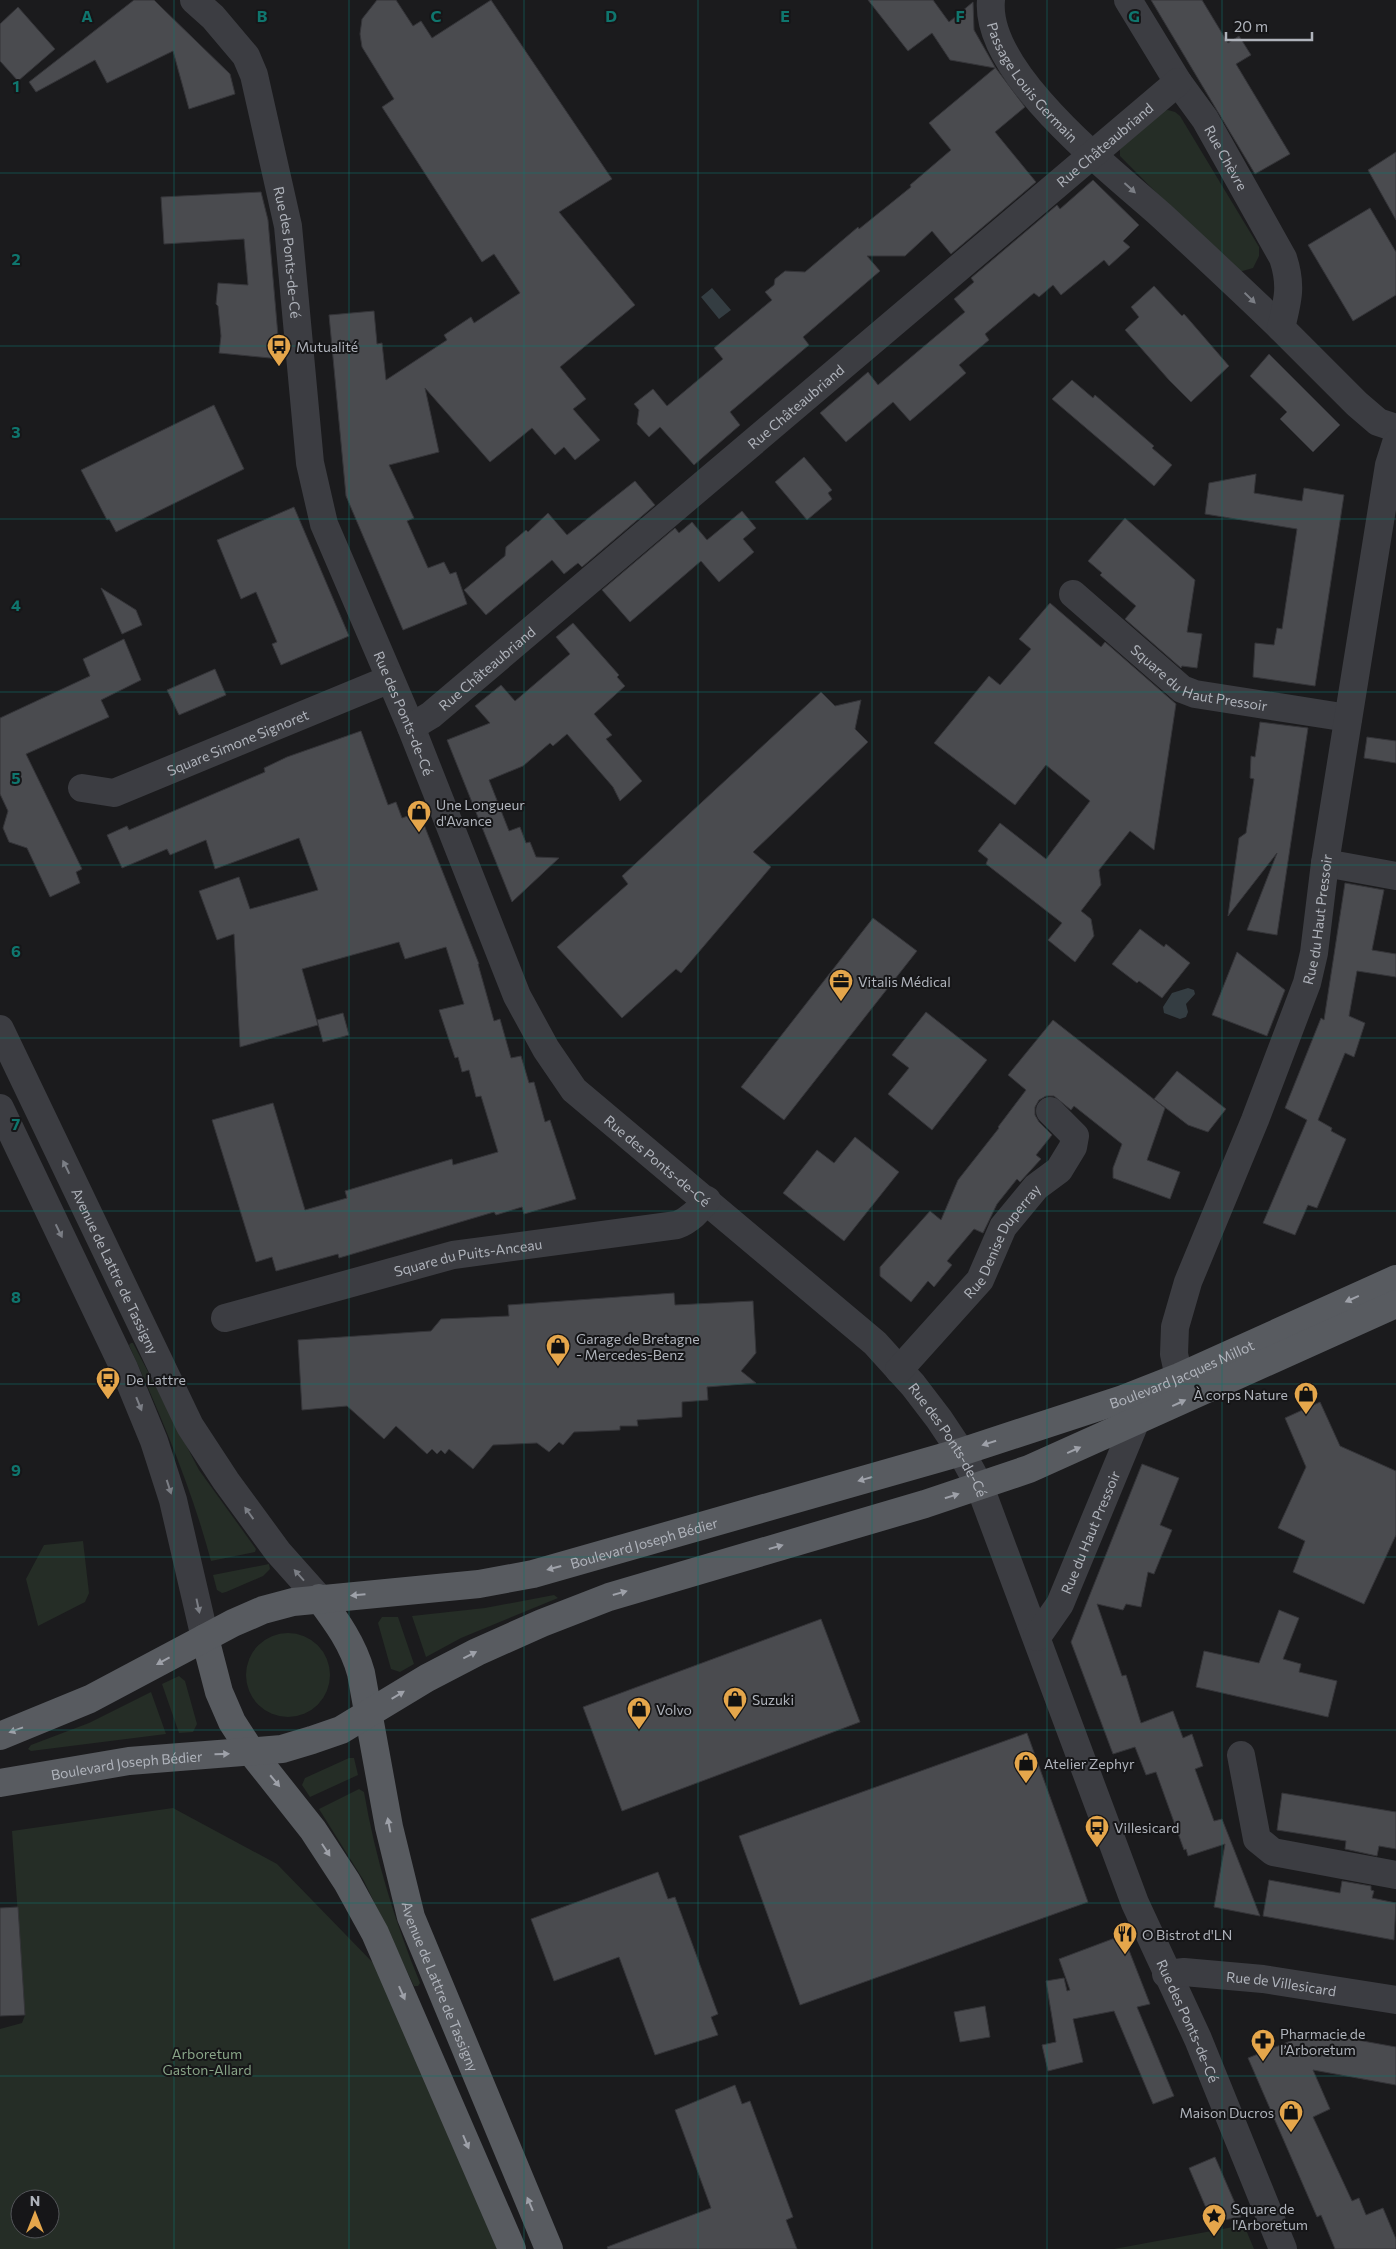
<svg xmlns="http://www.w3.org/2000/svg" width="1396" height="2249" font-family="Commissioner,sans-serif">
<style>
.green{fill:#252d26;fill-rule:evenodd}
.water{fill:#343d42}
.building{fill:#4a4b4f;stroke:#353539}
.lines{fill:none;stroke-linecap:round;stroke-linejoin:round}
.minor{stroke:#3c3d42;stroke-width:28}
.major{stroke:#585b60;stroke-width:28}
.oneway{fill:#7b7e85}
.oneway2{fill:#9ea1a9}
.grid{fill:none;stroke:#0f766e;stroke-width:1;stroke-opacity:0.55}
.labels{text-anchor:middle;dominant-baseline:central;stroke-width:4;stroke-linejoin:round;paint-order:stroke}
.street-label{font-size:14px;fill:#afb3bb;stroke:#161618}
.poi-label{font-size:14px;fill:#afb3bb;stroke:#161618;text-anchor:start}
.park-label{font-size:14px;fill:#88a487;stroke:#161618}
.grid-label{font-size:16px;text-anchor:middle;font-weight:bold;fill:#0f766e;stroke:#161618;stroke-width:4;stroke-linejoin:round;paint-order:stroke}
</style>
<rect width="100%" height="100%" fill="#1b1b1d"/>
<path class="green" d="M1168,110l7,2 5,4 79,131v9l-6,12 -14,4 -15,-11 -104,-105v-10l42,-35z
M131,1343h2l66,127 57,79 -1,3 -44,9c-20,-75 -50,-145 -82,-216z
M83,1541l6,52 -4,9 -47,24 -12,-47 18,-34z
M269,1564l1,5 -7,7 -37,16 -4,1 -5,-3 -4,-15z
M554,1595l4,3 -97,40 -35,19 -14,-41 73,-8z
M382,1617h16l16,47 -14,8 -9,-3 -13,-46z
M246 1675a42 42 0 1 1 84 0a42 42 0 1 1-84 0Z
M179,1676l6,5 12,43 -4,8 -14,1 -17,-49z
M151,1692l15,42 -135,17 -3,-2 3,-4 58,-22z
M349,1758h5l4,17 -48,22 -8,-12 3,-7z
M359,1789l5,3c11,65 31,130 56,191l-2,3h-4l-50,-105 -45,-72z
M173,1808l104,56 103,106 117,279h-497v-220l22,-6 3,-8 -13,-184zM20,2199h30v30h-30z
M1244,2225l10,24h-140z"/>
<path class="water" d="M712,288l19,22 -12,9 -18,-22z
M1188,988l6,2 1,4 -9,10 2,8 -2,5 -6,2 -16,-6 -1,-6 9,-14z"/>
<path class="building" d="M134,0h20l6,6 70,68 5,20 -46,15 -16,-58 -66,32 -12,-23 -59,32 -7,-10z
M377,0h19l17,26 8,-5 11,17 59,-38 121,179 -53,33 76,93 -75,62 26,32 -13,10 27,31 -25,20 -11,-13 -9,8 -23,-27 -42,34 -65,-74 14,64 -50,13 25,53 -7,3 21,47 16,-6 6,12 6,-2 11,32 -64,26 -57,-134 -17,-181 45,-4 3,33 5,-1 4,37 61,-40 -3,-5 27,-18 3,6 46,-30 -26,-39 -12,8 -100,-155 12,-8 -32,-52 -2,-13 2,-15z
M868,0h65l16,22 24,-20 1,28 21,37 30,40 -30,25 41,50 -85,72 -19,-23 -27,25h-38l13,15 -77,66 6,8 -79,67 10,13 -46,40 -34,-38 -11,10 -12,-13 2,-14 -5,-6 19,-15 14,17 56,-47 -9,-11 58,-48 -7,-8 9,-7 1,-6 10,-8 20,1 53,-45 1,2 52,-42 -1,-2 41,-35 -22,-27 66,-55 -45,-8 -18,-27 -24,18z
M1151,0h51l26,43 11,-7 12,19 -15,9 54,90 -35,20z
M18,7l37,42 -37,32 -18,-20v-37z
M1396,152v68l-28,-50z
M1093,180l46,45 -16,16 7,6 -21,19 -5,-6 -43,35 -8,-10 -14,12 -5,-4 -49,41 4,6 -30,25 7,8 -56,48 -17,-19 -47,40 -26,-29 48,-41 10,13 57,-48 30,-25 -11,-13 20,-17 -3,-4 86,-73 3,4z
M261,192l7,28 12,139 -61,-6 2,-17 -3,-30 -2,-2 2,-21 30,2 -4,-46 -80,5 -3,-47z
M1370,208l26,44v43l-43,26 -45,-76z
M1154,286l28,30 2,-2 7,8 38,44 -38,36 -22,-22 -44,-50 14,-13 -8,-10z
M1269,354l71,71 -27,27 -33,-33 7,-7 -37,-36z
M1072,380l21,18 2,-3 59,51 -2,2 20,17 -18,21 -102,-87z
M214,405l30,64 -128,63 -7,-13 -2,1 -26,-50z
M804,457l28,33 -4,3 4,6 -25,21 -32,-38z
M1256,474l-2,19 48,8 2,-13 40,7 -29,191 -62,-9 2,-34 19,2 3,-17 5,1 15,-100 -92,-15 4,-31z
M635,481l20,24 -73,62 -4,-4 -14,11 -12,-14 -66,55 -22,-25 41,-34 1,-9 20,-17 2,2 20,-19 19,22z
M294,507l55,129 -68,29 -9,-21 5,-2 -21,-50 -15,7 -24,-59z
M742,511l14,17 -13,11 11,13 -35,30 -18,-21 -71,61 -28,-32 73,-62 4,5 13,-11 15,18z
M1125,518l70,62 -8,52 15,2 -5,34 -15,-2 -1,2 -56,-49 11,-13 -36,-31 2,-2 -14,-12z
M101,588l35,22 6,15 -20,9z
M1050,603l51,44 4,-5 71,62 -22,146 -24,-19 -31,39 2,15 -20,26 10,8 3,17 -19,26 -27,-22 14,-17 -76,-59 2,-5 -10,-8 22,-28 46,36 44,-58 -44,-36 -31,40 -81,-62 55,-67 11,9 31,-36 -12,-10z
M573,623l46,52 -2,2 8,9 -31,28 18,21 -6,4 36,42 -22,20 -7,-14 -46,-53 -14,12 -3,-3 -27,23 -34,14 20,51 11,-4 6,16 4,-1 6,15 23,1 -47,44 -65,-162 43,-17 -15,-17 26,-21 14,16 55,-47 -14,-17z
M124,639l17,41 -40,20 8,17 -83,37 56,115 -6,3 4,11 -30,14 -23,-49 -18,-6 -6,-14 5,-17 -8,-17v-76l90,-42 -7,-17z
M215,669l11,26 -47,20 -12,-25z
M821,692l14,14 26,-6 -6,29 13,13 -115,110 18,15 -90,106 -5,-4 -54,49 -65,-71 71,-63 -6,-8z
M1260,722l48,6 -31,207 -30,-5 30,-77 -49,63 11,-78 7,-5 8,-54 -4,-1 1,-22 4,1z
M361,731l27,74 8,-3 6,16 17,-6 60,152h-1l16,57 6,-2 11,39 10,-2 8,27 5,-1 11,40 5,-2 26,79 -52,15 -2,-7 -26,8 -2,-3 -155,46 -1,-4 -62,17 -4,-14 -16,5 -44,-142 61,-17 32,107 42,-12 -2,-7 107,-32 1,6 45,-13 -17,-56 -5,1 -7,-27 -7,2 -4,-15 -3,1 -16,-48 25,-6 -18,-57 -41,12 -6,-17 -97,27 16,56 -78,22 -6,-113 -17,6 -18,-49 40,-14 11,32 68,-19 -19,-52 -84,31 -9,-29 -36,15 -3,-6 -45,19 -15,-33 20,-9 2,4 54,-23 82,-35 -1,-4 23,-11z
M1367,737l29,4v22l-32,-5z
M1345,883l39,7 -12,60 24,4v23l-39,-6 -8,45 16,7 -11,34 -9,-4 -27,67 14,8 -1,3 15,8 -29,69 -9,-3 -13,30 -32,-12 44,-103 -22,-12 36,-90 3,2z
M873,918l44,33 -133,169 -43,-33z
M1140,929l24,18 2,-3 24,19 -28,35 -23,-17 -2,2 -25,-19z
M1237,952l48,38 -18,46 -55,-21z
M926,1012l61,48 -55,70 -44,-36 21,-26 -17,-13z
M343,1013l6,22 -26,7 -6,-22z
M1053,1020l112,88 -18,52 33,12 -10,27 -57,-21v-10l9,-24 -48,-38 -3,4 -17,-14h-8l-7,4 -4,7v8l4,7 13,13 -16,20 5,4 -21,23 -3,-3 -20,25 -14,29 -9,-4 -27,32 5,4 -18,22 -6,-6 -17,21 -31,-26v-9l50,-56 11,9 17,-40 41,-52 -1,-1 28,-37 -18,-15z
M1177,1071l49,38 -18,23 -20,-7 -34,-26z
M855,1137l44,35 -55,69 -61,-48 34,-43 17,13z
M674,1293l1,12 78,-4 3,52 -15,18 15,12 -49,4 1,13 -26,2v15l-45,3 1,6h-18v4l-46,2 -11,13 -4,-3 -10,10 -12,-9 -44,2 -20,24 -24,-20 -4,5 -4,-4 -4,4 -5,-5 -5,5 -31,-28 -12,13 -37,-33 -45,4 -4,-70 133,-9 10,-12 68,-3 -1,-11z
M1320,1402l20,44 56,25v64l-32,69 -71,-32 12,-31 -27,-13 28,-61 -21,-49z
M1142,1464l37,14 -19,47 12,5 -18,44 -6,-2 -7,35 -15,-3 -3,6 -26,-6 25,72 4,-1 15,48 32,-12 10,27 9,-4 11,32 -8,3 19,52 8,-2 38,97 -46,-9 11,-63 -37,12 -2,-7 -2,1 -28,-78 -10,3 -11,-28 -22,7 -42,-112z
M1279,1610l20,8 -16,41 18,5 -2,8 38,9 -9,36 -132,-30 8,-36 55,12z
M821,1619l39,103 -238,89 -39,-104z
M1027,1733l61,169 -288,103 -61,-169z
M1282,1793l114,19v37l-17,-3 -2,10 -32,-7 1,-8 -69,-11z
M658,1872l10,27 7,-2 43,117 -7,3 7,18 -63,20 -36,-98 -65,24 -23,-62z
M1269,1880l71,13 2,-12 29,5v4l3,1 -2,7 24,5 -2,37 -131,-24z
M18,1907l7,108 -25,1v-108z
M1123,1935l27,69 -13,3 37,89 -21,8 -39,-93 -41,8 10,43 -35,9 -6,-26 14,-3 -10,-61 18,-3 3,13 3,-1 -11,-31z
M985,2006l5,31 -30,5 -6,-30z
M1313,2032l83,15v38l-83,-15 17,39 -17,8 39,84 7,-3 7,17 17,-7 13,31v10h-61l-14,-34 -4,2 -69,-159z
M735,2085l7,19 8,-3 43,116 -7,3 11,29h-189l-1,-2 104,-39 -36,-98z
M1215,2157l26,60 -29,5 -23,-54z"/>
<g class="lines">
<g class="minor">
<path id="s1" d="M194,0l19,17 33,39 8,19 34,151 22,237 14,61 87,203 106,269 29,53 28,41 301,253 38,42 26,34 22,33 19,35 155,416 63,136 85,210"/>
<path id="s2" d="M991,0c-7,73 121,171 171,216 40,37 80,74 119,112"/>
<path id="s3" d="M1128,0l50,82 27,37 78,139c9,27 5,42 -2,70l76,76 21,18 18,6"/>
<path id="s4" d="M1073,594l109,95 13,5 153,24"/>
<path id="s5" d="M411,727l20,-12 747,-633"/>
<path id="s6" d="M82,788l32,5 276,-114"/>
<path d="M1325,863l71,13"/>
<path id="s7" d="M0,1029l190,397 36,55 52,71 41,46"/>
<path d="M0,1108l124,260 30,73 19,59 32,138"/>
<path id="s8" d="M225,1318l228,-63 224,-30c13,-5 21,-14 30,-25"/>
<path id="s9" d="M899,1370l81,-90 23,-53 33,-40 23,-17 14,-23 2,-11 -25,-25"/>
<path id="s10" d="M1179,1377l-5,-23 1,-27 13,-45 67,-162 52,-137 7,-30 11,-90 64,-398 7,-22"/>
<path id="s11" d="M1037,1637l23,-33 75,-181"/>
<path d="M1241,1755l16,84 16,13 123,23"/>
<path id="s12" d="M1166,1974l18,-2 79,7 133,21"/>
</g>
<g class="major">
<path id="s13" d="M319,1598c18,24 34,46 42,75l28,154 22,90 138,332"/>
<path d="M205,1638l14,54 13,30 20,31 61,77 34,52 28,51 137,316"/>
<path id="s14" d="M0,1736l90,-37 143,-76 30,-13 30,-8 186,-18 54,-10 428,-122 162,-53 56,-22 217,-98"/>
<path id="s15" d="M0,1783l129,-22 153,-12 30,-9 29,-10 86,-52 50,-26 65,-29 67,-26 316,-93 104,-35 367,-165"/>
</g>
</g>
<defs><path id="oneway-solid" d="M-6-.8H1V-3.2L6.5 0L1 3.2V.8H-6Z" transform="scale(1.25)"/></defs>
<g class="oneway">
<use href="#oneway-solid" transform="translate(1130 188) rotate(42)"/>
<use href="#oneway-solid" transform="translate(1250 298) rotate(44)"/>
<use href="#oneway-solid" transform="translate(66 1167) rotate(-116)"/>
<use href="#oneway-solid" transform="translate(59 1231) rotate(64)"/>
<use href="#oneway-solid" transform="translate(139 1404) rotate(68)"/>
<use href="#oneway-solid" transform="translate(169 1487) rotate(72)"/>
<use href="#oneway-solid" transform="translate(249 1513) rotate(-126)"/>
<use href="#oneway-solid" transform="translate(299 1575) rotate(-132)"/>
<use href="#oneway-solid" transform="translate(198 1606) rotate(78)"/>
</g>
<g class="oneway2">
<use href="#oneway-solid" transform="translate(1352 1299) rotate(156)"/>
<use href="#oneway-solid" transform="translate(1179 1403) rotate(-25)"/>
<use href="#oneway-solid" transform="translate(989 1443) rotate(162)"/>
<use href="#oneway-solid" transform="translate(1074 1450) rotate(-24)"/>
<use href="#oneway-solid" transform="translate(865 1479) rotate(164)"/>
<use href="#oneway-solid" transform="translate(952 1496) rotate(-17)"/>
<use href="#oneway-solid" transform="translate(776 1547) rotate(-16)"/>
<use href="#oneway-solid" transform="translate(554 1568) rotate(165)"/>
<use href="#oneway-solid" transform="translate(620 1593) rotate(-16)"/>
<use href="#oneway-solid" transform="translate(358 1595) rotate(175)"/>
<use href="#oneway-solid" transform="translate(470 1655) rotate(-27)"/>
<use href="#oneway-solid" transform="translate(163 1661) rotate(151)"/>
<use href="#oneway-solid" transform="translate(398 1695) rotate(-31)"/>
<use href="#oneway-solid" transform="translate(16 1730) rotate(160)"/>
<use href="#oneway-solid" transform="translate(222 1754) rotate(-2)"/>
<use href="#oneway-solid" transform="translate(275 1781) rotate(50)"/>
<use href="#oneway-solid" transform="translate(389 1825) rotate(-101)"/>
<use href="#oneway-solid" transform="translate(326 1850) rotate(57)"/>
<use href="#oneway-solid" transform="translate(402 1993) rotate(66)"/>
<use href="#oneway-solid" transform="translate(466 2142) rotate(67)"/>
<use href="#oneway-solid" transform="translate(530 2204) rotate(-113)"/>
</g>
<path class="grid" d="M174,0v2249M349,0v2249M524,0v2249M698,0v2249M872,0v2249M1047,0v2249M1222,0v2249M0,173h1396M0,346h1396M0,519h1396M0,692h1396M0,865h1396M0,1038h1396M0,1211h1396M0,1384h1396M0,1557h1396M0,1730h1396M0,1903h1396M0,2076h1396"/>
<defs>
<symbol id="bus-pin" viewBox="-11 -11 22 30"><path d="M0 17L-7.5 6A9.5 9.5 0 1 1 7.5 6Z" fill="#e5a64b" stroke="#161618"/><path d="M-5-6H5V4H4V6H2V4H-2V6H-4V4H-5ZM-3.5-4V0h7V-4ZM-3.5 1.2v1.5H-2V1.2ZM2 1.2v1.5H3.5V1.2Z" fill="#111"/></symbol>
<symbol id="shop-pin" viewBox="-11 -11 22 30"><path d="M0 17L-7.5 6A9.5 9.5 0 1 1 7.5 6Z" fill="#e5a64b" stroke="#161618"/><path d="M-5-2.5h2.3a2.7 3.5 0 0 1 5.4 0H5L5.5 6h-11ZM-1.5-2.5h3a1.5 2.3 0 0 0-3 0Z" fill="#111"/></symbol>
<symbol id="office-pin" viewBox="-11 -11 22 30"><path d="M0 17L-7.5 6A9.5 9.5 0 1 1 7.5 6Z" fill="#e5a64b" stroke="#161618"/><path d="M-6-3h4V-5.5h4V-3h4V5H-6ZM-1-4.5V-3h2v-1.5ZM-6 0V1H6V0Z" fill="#111"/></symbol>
<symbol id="restaurant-pin" viewBox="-11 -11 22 30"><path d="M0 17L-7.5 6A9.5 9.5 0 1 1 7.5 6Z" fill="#e5a64b" stroke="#161618"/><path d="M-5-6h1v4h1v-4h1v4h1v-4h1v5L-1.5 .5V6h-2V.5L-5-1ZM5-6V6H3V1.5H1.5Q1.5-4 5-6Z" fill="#111"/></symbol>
<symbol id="pharmacy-pin" viewBox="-11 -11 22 30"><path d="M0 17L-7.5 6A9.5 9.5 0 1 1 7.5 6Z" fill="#e5a64b" stroke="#161618"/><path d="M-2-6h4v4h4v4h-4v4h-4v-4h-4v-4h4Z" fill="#111"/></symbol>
<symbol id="sight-pin" viewBox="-11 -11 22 30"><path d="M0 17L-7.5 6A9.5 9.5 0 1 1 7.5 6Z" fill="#e5a64b" stroke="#161618"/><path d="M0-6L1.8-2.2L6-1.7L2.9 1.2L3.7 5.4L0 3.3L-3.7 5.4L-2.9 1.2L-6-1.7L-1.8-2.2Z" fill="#111"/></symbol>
</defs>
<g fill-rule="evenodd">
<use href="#bus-pin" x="265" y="332" width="28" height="38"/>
<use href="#shop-pin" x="405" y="798" width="28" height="38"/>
<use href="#office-pin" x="827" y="967" width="28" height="38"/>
<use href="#shop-pin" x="544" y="1332" width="28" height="38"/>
<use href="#bus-pin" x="94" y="1365" width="28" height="38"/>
<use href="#shop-pin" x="1292" y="1380" width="28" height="38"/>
<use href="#shop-pin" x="721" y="1685" width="28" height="38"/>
<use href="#shop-pin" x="625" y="1695" width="28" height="38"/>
<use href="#shop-pin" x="1012" y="1749" width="28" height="38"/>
<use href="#bus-pin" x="1083" y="1813" width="28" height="38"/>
<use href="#restaurant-pin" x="1111" y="1920" width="28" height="38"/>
<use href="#pharmacy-pin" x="1249" y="2027" width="28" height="38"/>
<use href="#shop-pin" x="1277" y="2098" width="28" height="38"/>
<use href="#sight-pin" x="1200" y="2202" width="28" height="38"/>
</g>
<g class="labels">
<g class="street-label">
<text stroke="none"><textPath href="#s2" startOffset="95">Passage Louis Germain</textPath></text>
<text stroke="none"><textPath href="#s5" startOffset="906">Rue Châteaubriand</textPath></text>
<text stroke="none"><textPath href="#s3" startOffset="186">Rue Chèvre</textPath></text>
<text stroke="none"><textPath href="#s1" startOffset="278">Rue des Ponts-de-Cé</textPath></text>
<text stroke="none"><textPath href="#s5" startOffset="501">Rue Châteaubriand</textPath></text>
<text stroke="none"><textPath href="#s5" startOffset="96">Rue Châteaubriand</textPath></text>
<text stroke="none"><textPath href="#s4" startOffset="156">Square du Haut Pressoir</textPath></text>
<text stroke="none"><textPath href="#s1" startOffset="758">Rue des Ponts-de-Cé</textPath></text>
<text stroke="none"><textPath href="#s6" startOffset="166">Square Simone Signoret</textPath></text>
<text stroke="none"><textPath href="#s10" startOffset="484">Rue du Haut Pressoir</textPath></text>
<text stroke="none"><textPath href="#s1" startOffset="1282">Rue des Ponts-de-Cé</textPath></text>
<text stroke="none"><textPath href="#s9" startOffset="166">Rue Denise Duperray</textPath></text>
<text stroke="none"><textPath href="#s8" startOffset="251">Square du Puits-Anceau</textPath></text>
<text stroke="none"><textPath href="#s7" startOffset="268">Avenue de Lattre de Tassigny</textPath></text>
<text stroke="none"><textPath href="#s14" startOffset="1244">Boulevard Jacques Millot</textPath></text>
<text stroke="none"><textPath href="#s1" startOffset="1688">Rue des Ponts-de-Cé</textPath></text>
<text stroke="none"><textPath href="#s11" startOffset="118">Rue du Haut Pressoir</textPath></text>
<text stroke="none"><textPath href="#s14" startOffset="680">Boulevard Joseph Bédier</textPath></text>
<text stroke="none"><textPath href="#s15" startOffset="128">Boulevard Joseph Bédier</textPath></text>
<text stroke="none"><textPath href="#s12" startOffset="116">Rue de Villesicard</textPath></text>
<text stroke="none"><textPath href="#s13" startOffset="411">Avenue de Lattre de Tassigny</textPath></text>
<text stroke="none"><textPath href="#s1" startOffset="2318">Rue des Ponts-de-Cé</textPath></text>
</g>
<g class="poi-label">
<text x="296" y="346">Mutualité</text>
<text x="436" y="804">Une Longueur<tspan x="436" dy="16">d'Avance</tspan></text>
<text x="858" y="981">Vitalis Médical</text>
<text x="576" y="1338">Garage de Bretagne<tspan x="576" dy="16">- Mercedes-Benz</tspan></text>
<text x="126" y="1379">De Lattre</text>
<text x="1288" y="1394" text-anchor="end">À corps Nature</text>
<text x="752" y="1699">Suzuki</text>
<text x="656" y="1709">Volvo</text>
<text x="1044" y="1763">Atelier Zephyr</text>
<text x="1114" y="1827">Villesicard</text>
<text x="1142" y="1934">O Bistrot d'LN</text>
<text x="1280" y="2033">Pharmacie de<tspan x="1280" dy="16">l’Arboretum</tspan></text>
<text x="1274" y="2112" text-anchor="end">Maison Ducros</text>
<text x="1232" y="2208">Square de<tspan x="1232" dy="16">l'Arboretum</tspan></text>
</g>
<g class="park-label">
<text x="207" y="2053">Arboretum<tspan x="207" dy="16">Gaston-Allard</tspan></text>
</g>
</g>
<g class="grid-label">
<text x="87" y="22">A</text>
<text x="262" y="22">B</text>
<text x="436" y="22">C</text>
<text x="611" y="22">D</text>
<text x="785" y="22">E</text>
<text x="960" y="22">F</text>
<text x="1134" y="22">G</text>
<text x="16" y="92">1</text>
<text x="16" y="265">2</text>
<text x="16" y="438">3</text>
<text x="16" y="611">4</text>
<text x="16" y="784">5</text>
<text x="16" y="957">6</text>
<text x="16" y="1130">7</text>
<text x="16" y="1303">8</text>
<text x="16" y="1476">9</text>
</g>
<g transform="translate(35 2214)"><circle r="24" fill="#161618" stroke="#535559"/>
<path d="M0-4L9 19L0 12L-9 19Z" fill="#e5a64b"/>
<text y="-8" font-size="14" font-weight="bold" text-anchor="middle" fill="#afb3bb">N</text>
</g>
<path d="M1226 32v8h86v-8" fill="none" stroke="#afb3bb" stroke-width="2.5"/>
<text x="1234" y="32" font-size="15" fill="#afb3bb" stroke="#161618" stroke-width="4" paint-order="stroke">20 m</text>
</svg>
